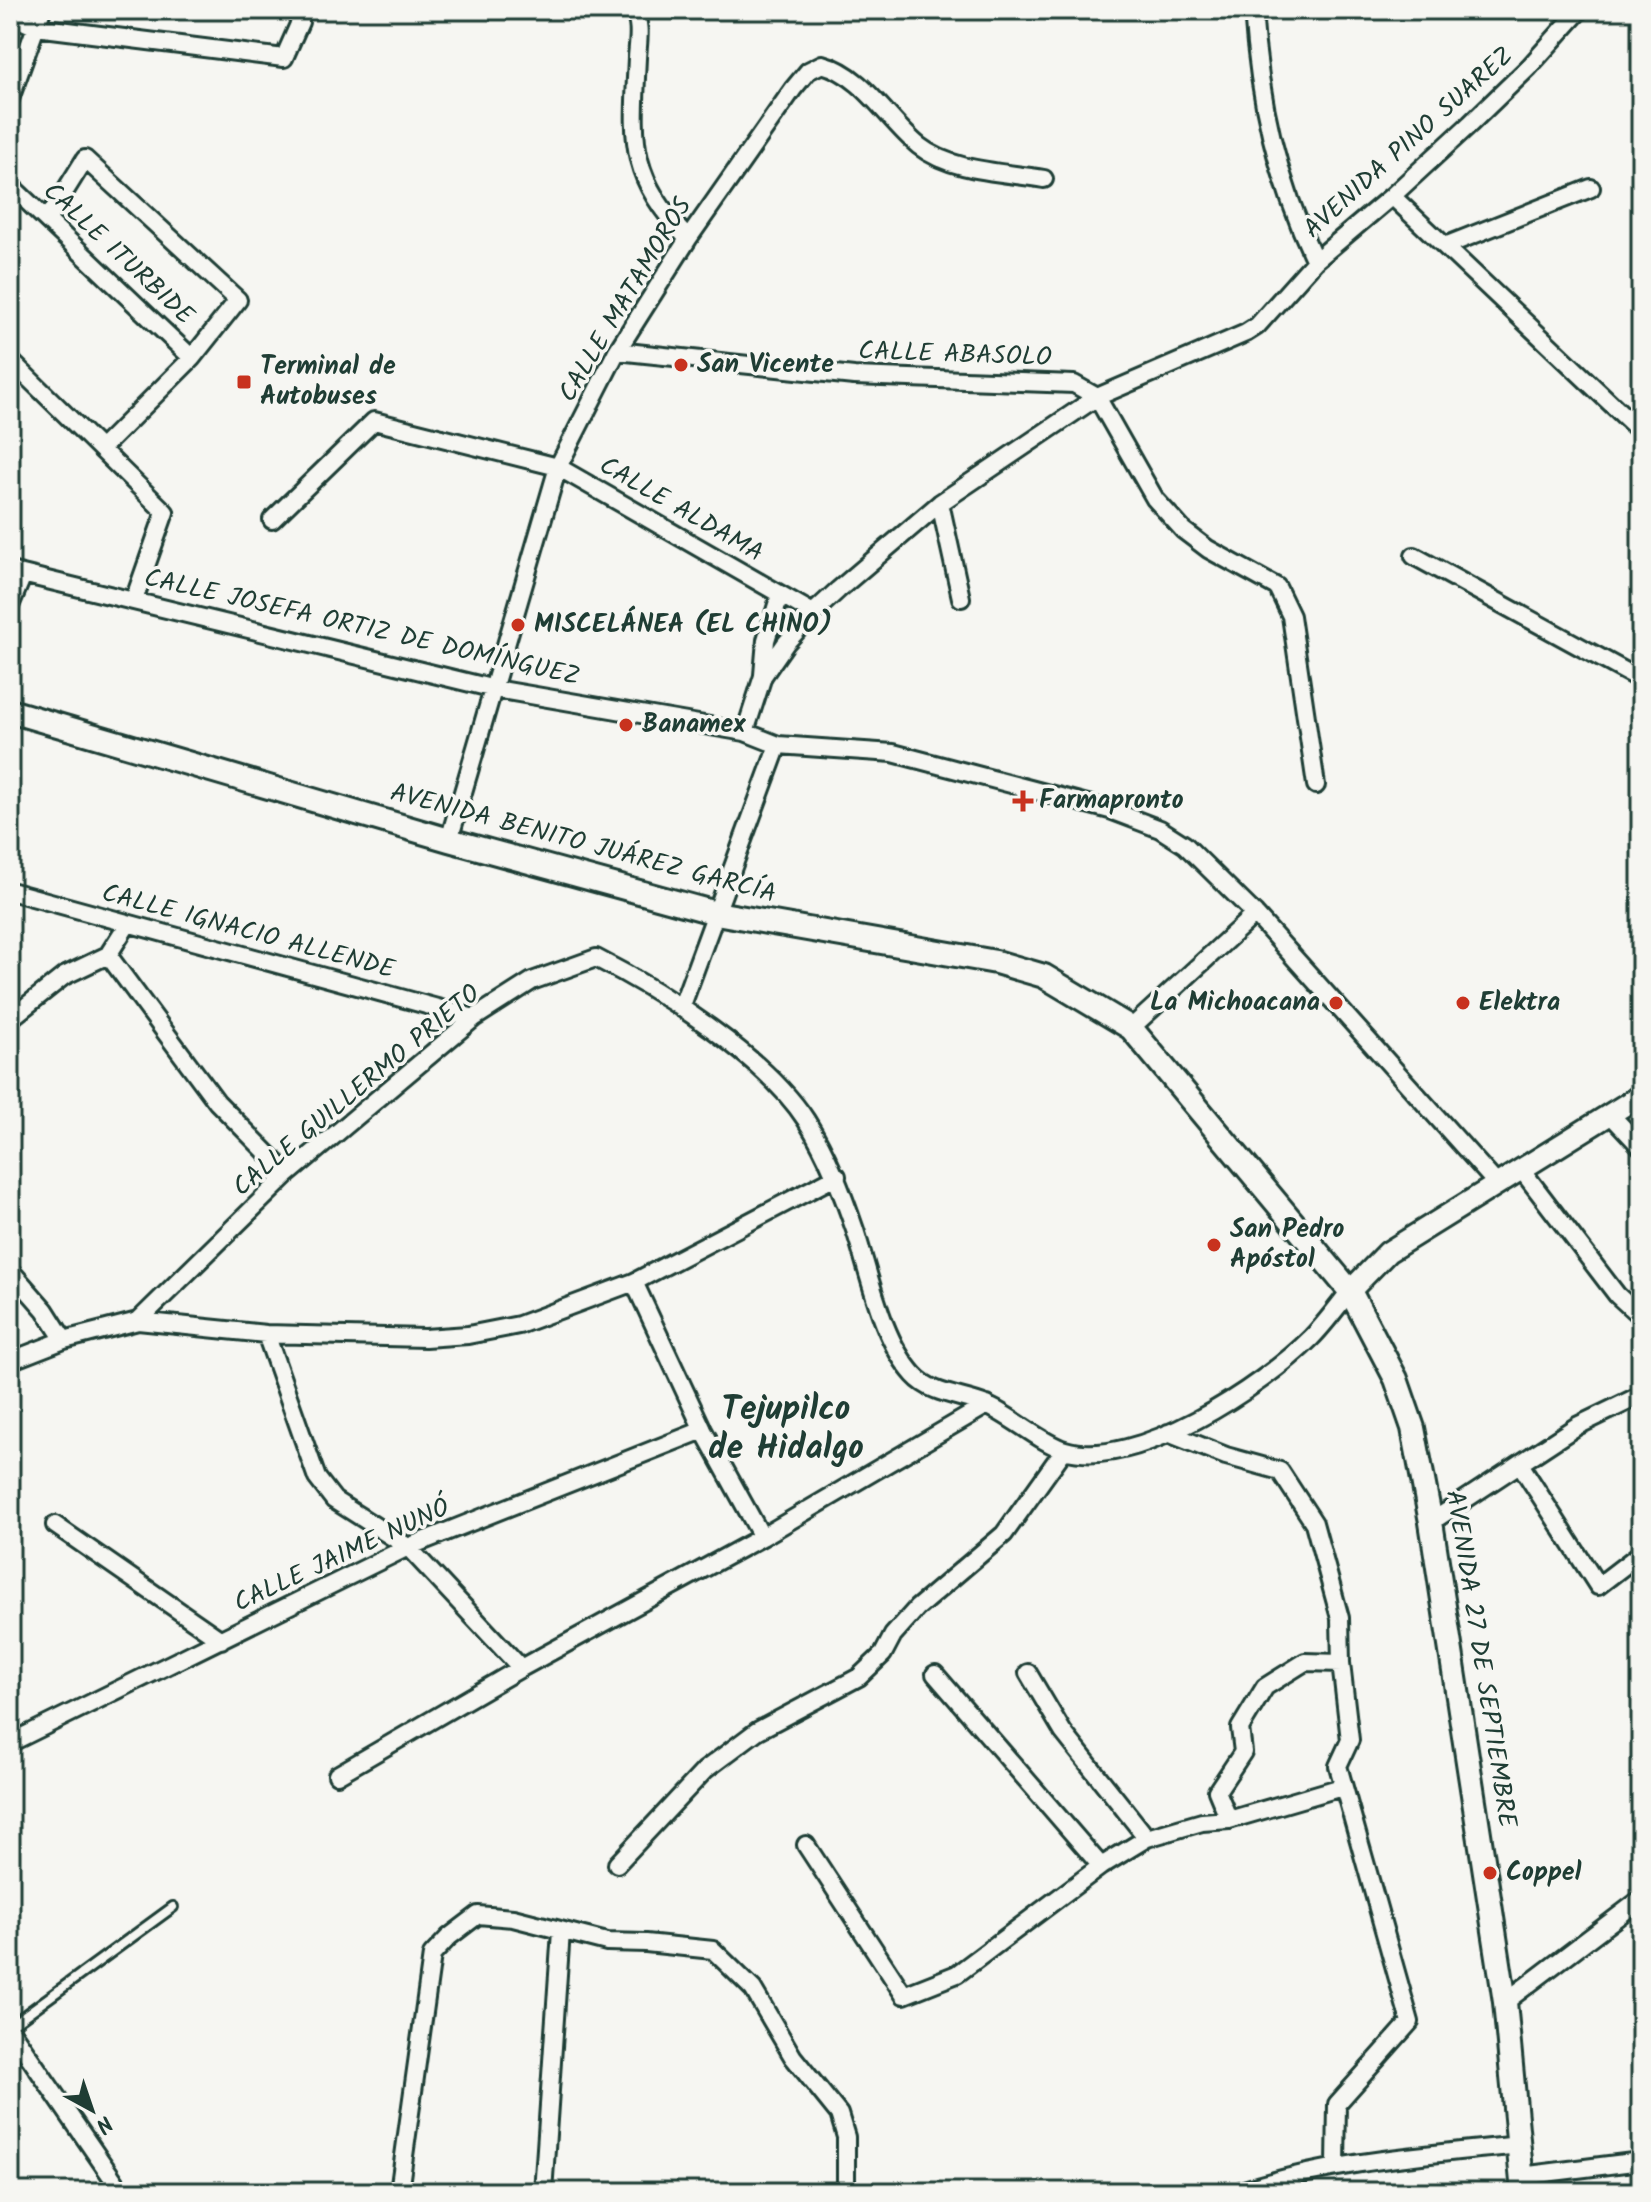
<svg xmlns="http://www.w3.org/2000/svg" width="1651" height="2202" font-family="Kalam,sans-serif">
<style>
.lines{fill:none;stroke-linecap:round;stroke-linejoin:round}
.service-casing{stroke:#1f3d34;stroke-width:14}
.minor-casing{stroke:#1f3d34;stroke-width:22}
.tertiary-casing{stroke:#1f3d34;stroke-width:26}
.secondary-casing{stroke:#1f3d34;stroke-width:28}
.service{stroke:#f6f6f2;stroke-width:8}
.minor{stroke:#f6f6f2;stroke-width:16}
.tertiary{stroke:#f6f6f2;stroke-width:20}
.secondary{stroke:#f6f6f2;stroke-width:22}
.poi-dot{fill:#c8321e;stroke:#f6f6f2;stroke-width:3}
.labels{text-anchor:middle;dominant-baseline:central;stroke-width:7;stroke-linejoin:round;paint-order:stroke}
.street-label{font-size:26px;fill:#1f3d34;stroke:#f6f6f2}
.poi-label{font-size:26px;font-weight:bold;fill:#1f3d34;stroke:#f6f6f2;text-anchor:start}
.district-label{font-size:34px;font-weight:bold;fill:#1f3d34;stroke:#f6f6f2}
</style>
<rect width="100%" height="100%" fill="#f6f6f2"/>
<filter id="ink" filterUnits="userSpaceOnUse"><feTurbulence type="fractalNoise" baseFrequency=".0125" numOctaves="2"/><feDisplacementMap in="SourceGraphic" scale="16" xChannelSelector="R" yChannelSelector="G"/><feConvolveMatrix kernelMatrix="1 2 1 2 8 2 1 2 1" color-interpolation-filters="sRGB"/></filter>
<g filter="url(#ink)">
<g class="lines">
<defs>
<path id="service" d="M10,2026l163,-119"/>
<path id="minor" d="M633,10c9,14 5,32 4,48 -4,83 -10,116 51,181
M1253,10c6,91 24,169 62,251
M10,15l26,12 248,31 16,-36 1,-12
M10,99l32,-89
M10,185l182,173
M1392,196l249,236
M47,220l38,-61 153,141 -46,58 -91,91
M1445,246l146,-58
M617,351l237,25 220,8 23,13 58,102 28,31 25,19 69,38 14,29 25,169
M10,360l155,152 -31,88
M940,503l21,95
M272,520l102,-99 184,46 255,146
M1414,556l227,124
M10,571l485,118 250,43 33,13 115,8 217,57 50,19 25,16 70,69 241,269
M10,606l13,-31
M763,675l3,-35 14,-45
M745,732l18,-56 23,-33 27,-30 25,-23 102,-87 157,-106 149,-64 11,-7 58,-65 77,-65 78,-72 59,-57 51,-57
M449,840l109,-373 59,-116 71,-112 105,-150 15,-18 14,-7c42,11 65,56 97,82 33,26 85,26 125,33
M10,891l464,127
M108,955l109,147 71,72
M681,1008l97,-263
M10,1019l54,-43 44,-21 19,-30
M1131,1028l124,-114
M1610,1114l31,33
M1521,1169l96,126 24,22
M10,1270l35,40 19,30
M634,1282l69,148 59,107
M138,1321l150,-147 186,-156 58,-37 64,-23c67,34 169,99 210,162 22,35 36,72 49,110 15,46 27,110 59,145 18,20 48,20 72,30 24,10 55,38 79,45 71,21 198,-64 246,-112 14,-14 26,-31 39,-47
M266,1334l51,144 17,22 74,47 113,121
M10,1361l54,-21 74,-19 128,13 159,4 43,-3 51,-10 115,-43 203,-106
M1168,1433l58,23 54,15 34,52 26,95 1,45 9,77 -12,26 72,256 -73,82 -1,61
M1520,1464l78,122 43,-33
M1431,1522l146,-96 64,-31
M55,1525l166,115
M1028,1673l35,59 84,106
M935,1674l166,192
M10,1743l398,-196 295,-117
M337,1775l184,-107 241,-131 225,-132
M1229,1820l-12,-29 26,-39 -3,-24 25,-41 40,-25 36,1
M806,1845l98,150 53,-21 144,-108 46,-28 55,-16 27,-2 113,-33
M617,1864l88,-94 52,-39 102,-54 24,-23 10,-19 24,-27 87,-74 60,-84
M1505,2002l136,-103
M10,2029l112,163
M1521,2176l120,-15
M399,2192l33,-237 17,-18 29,-22 35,3 94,24 39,1 67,7 40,39 40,68 46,57 7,23v55
M543,2192l18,-261
M1238,2192c92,-31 186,-37 281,-47"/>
<path id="tertiary" d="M1350,1291l38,-39 253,-157"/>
<path id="secondary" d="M10,711l439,129 267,73 280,49 48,14 87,52 219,263 46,88 17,49 18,94 74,480 18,190"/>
</defs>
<use href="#service" class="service-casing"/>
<use href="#minor" class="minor-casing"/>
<use href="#tertiary" class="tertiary-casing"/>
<use href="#secondary" class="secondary-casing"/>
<use href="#service" class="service"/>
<use href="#minor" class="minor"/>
<use href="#tertiary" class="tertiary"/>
<use href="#secondary" class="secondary"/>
</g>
</g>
<g class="poi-dot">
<circle cx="681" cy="365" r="8"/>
<rect x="236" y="374" width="16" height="16" rx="4"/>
<circle cx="518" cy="625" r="8"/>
<circle cx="626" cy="725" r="8"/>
<path d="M1019 789h8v8h8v8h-8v8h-8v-8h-8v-8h8z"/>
<circle cx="1336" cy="1003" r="8"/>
<circle cx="1463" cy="1003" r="8"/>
<circle cx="1214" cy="1245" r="8"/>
<circle cx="1490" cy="1873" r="8"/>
</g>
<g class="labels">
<g class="street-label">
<text transform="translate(1409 143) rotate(-42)">AVENIDA PINO SUAREZ</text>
<text transform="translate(118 254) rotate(43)">CALLE ITURBIDE</text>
<text transform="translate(626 300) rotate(-59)">CALLE MATAMOROS</text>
<text transform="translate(955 355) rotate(2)">CALLE ABASOLO</text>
<text transform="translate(681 510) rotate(30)">CALLE ALDAMA</text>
<text transform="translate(362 628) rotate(13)">CALLE JOSEFA ORTIZ DE DOMÍNGUEZ</text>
<text transform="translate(583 844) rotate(15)">AVENIDA BENITO JUÁREZ GARCÍA</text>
<text transform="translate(248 932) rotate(15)">CALLE IGNACIO ALLENDE</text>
<text transform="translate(357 1091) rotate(-40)">CALLE GUILLERMO PRIETO</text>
<text transform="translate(342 1556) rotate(-25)">CALLE JAIME NUNÓ</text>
<text transform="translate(1480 1659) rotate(81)">AVENIDA 27 DE SEPTIEMBRE</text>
</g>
<g class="poi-label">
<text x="697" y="365">San Vicente</text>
<text x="260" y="367">Terminal de<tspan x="260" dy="30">Autobuses</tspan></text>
<text x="534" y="625">MISCELÁNEA (EL CHINO)</text>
<text x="642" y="725">Banamex</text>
<text x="1039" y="801">Farmapronto</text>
<text x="1320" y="1003" text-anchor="end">La Michoacana</text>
<text x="1479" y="1003">Elektra</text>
<text x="1230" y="1230">San Pedro<tspan x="1230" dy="30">Apóstol</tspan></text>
<text x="1506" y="1873">Coppel</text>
</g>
<g class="district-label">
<text x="786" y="1410">Tejupilco<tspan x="786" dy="39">de Hidalgo</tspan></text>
</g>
</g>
<rect width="1651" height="2202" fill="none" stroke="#f6f6f2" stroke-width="40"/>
<rect x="20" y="20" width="1611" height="2162" fill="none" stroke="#1f3d34" stroke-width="3" filter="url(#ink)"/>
<g transform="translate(92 2110) rotate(140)" stroke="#f6f6f2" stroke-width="6" paint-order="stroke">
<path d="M0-6L14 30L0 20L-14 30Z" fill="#1f3d34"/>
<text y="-12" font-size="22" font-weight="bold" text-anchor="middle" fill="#1f3d34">N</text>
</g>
</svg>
